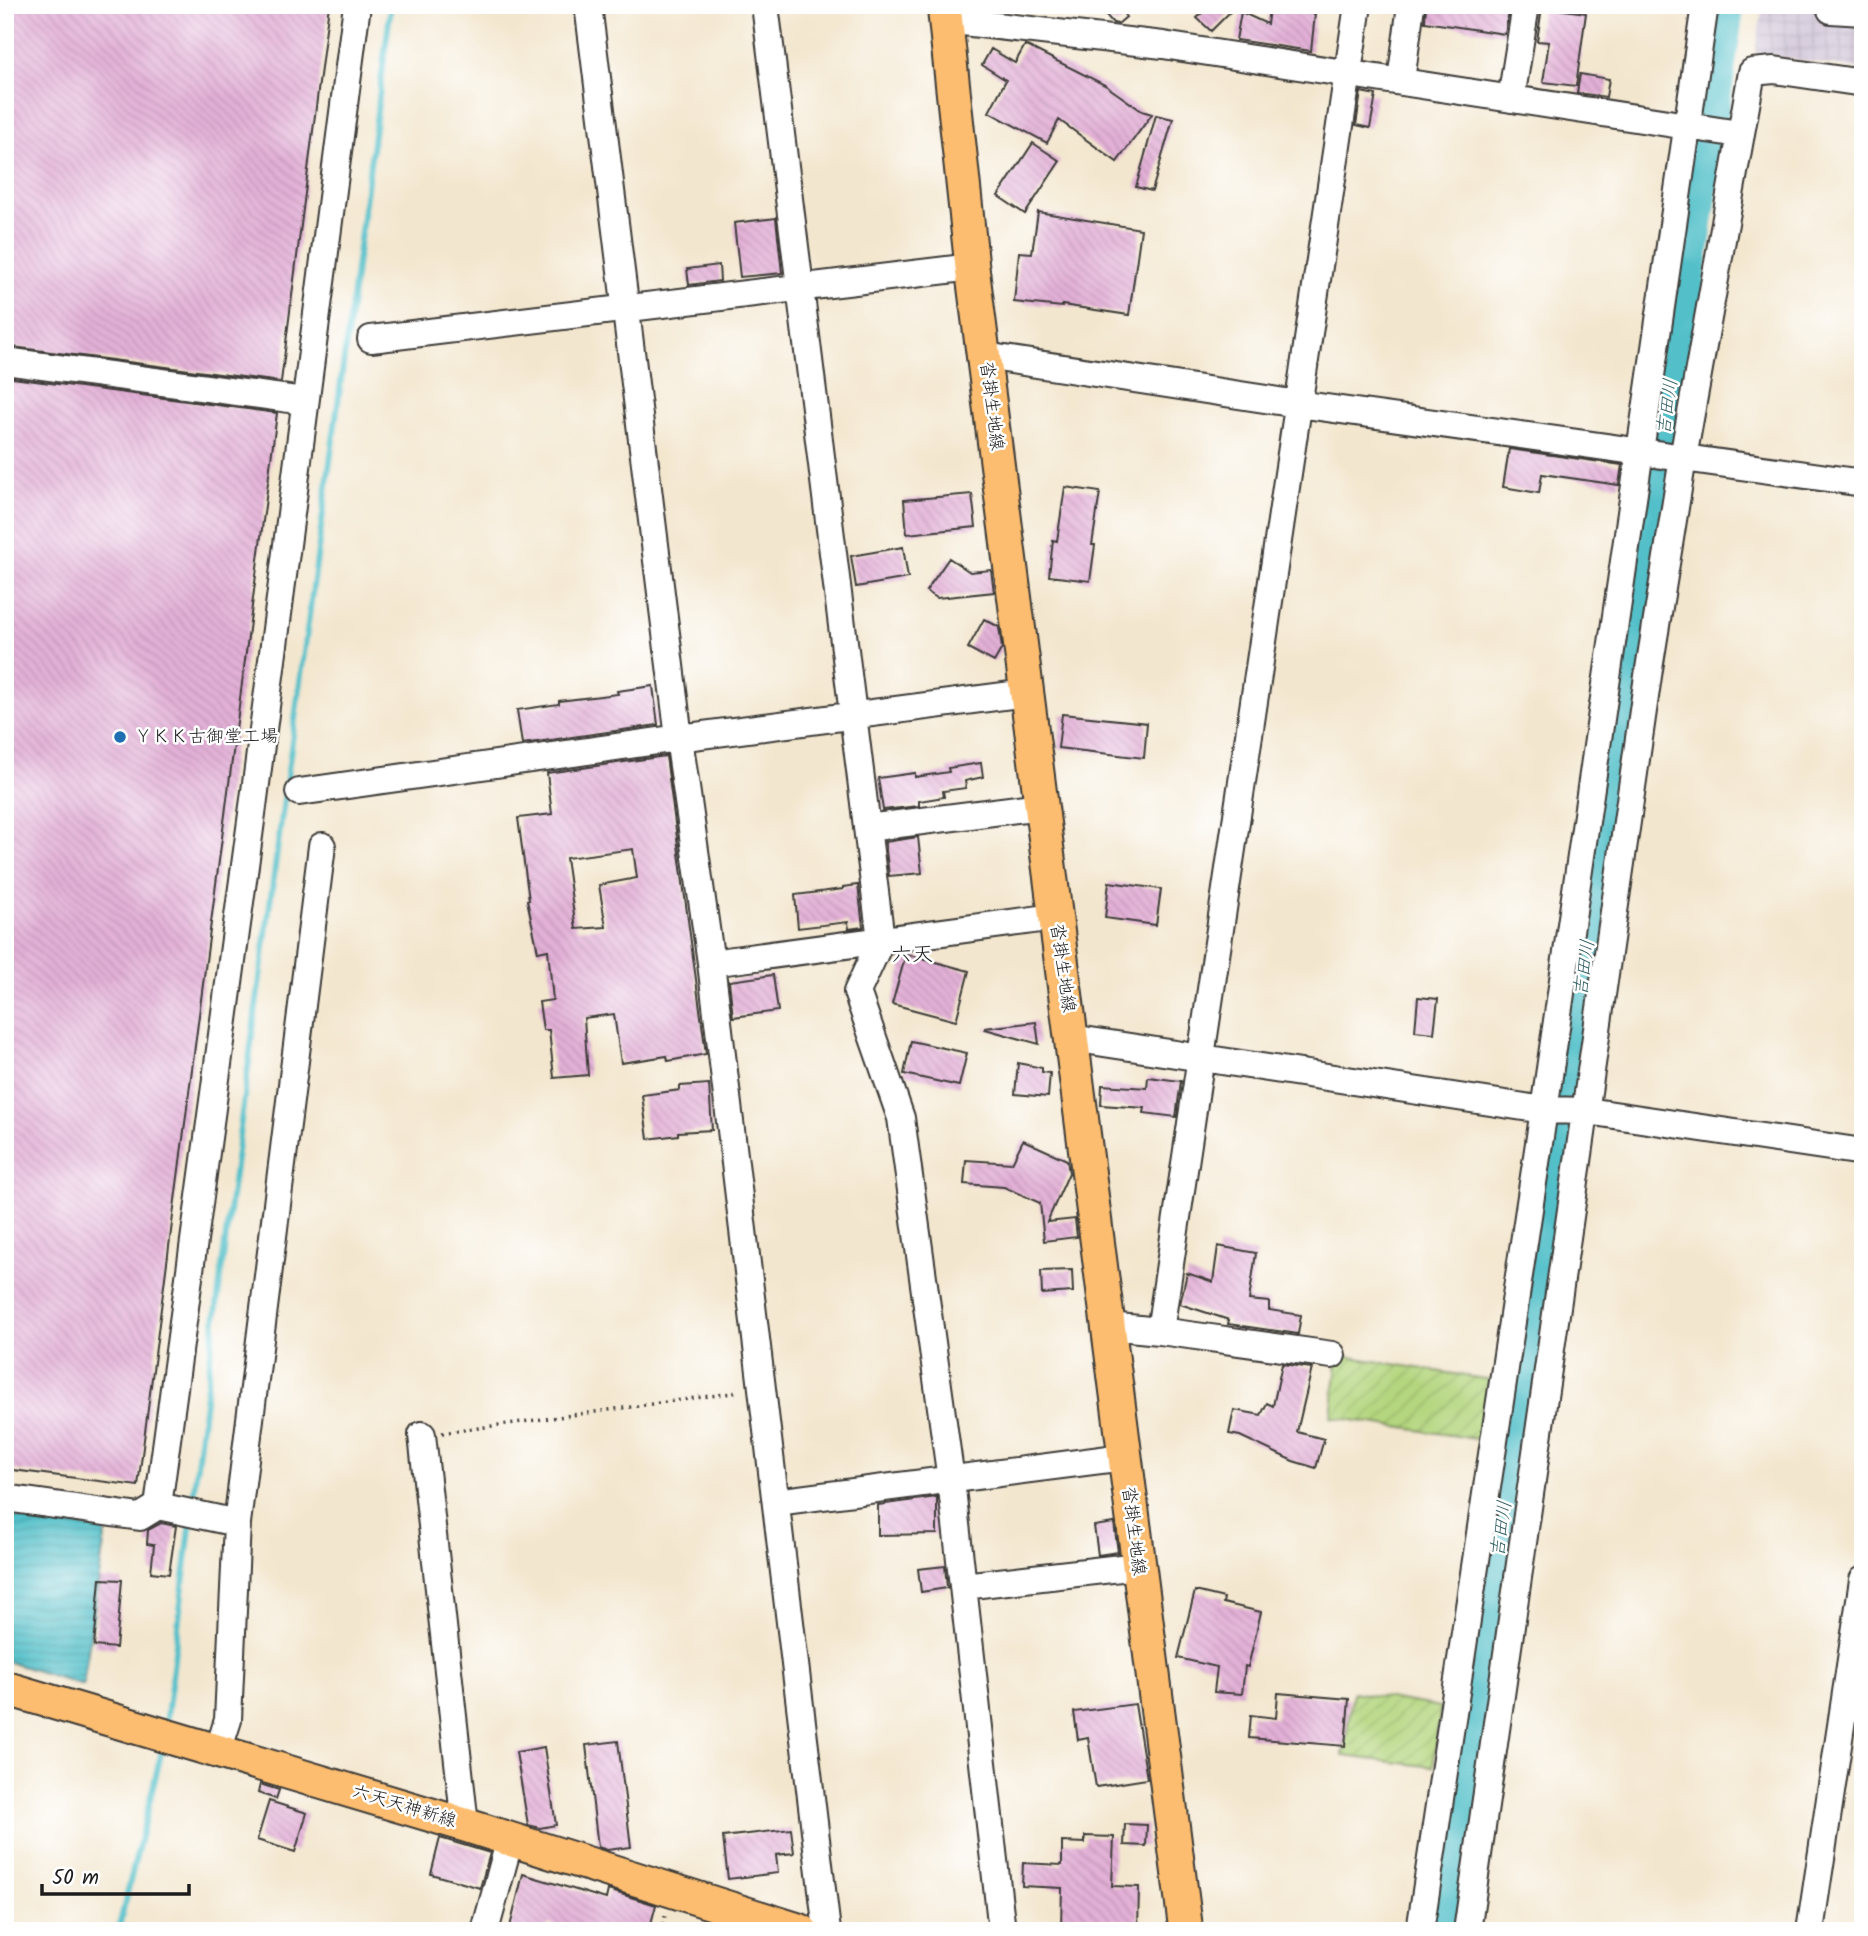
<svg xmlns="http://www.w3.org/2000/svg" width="1868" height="1936" font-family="Kalam,'Klee One',sans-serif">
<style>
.industrial{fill:url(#industrial-grid)}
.garden{fill:url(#garden-furrows);stroke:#68794d;stroke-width:2}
.water{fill:url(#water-rules);stroke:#376e72;stroke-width:2}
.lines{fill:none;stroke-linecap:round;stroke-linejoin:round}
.stream{stroke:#52c0c9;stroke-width:6}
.river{stroke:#52c0c9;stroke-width:35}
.building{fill:url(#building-back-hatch);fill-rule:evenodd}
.minor-casing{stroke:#3c3a37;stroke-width:30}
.major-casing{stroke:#3c3a37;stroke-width:37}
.path{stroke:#3c3a37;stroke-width:3.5;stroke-dasharray:2 5;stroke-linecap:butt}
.minor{stroke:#fff;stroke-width:26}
.major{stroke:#fcbd6f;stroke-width:33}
.poi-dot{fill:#1f6fb2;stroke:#fff;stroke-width:2.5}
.labels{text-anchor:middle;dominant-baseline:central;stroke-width:5;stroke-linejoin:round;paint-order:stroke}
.street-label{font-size:18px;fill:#1c1c1c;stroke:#fff}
.poi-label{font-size:18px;fill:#1c1c1c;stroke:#fff;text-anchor:start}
.water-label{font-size:19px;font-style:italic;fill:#325e61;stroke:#fff}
.quarter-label{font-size:21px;fill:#1c1c1c;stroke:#fff}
</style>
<defs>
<pattern id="industrial-grid" width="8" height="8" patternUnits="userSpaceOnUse" patternTransform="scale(1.75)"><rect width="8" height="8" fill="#ccbfd4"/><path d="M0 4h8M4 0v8" fill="none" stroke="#afa4b5"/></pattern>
<pattern id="garden-furrows" width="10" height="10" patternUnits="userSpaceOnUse" patternTransform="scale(1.75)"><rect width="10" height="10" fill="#b4d67e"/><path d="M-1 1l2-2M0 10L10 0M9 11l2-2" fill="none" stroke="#9ab76c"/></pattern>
<pattern id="water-rules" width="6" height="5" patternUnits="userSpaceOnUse" patternTransform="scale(1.75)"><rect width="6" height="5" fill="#52c0c9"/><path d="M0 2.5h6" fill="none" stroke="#47a4ac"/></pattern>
<pattern id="building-back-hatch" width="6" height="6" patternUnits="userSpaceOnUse" patternTransform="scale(1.75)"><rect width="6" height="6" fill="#e3b0d7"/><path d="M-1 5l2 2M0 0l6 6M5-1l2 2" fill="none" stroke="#c297b8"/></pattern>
</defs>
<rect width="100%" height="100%" fill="#fff"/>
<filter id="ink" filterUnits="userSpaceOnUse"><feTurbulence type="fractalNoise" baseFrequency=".0143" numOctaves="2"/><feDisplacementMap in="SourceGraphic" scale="14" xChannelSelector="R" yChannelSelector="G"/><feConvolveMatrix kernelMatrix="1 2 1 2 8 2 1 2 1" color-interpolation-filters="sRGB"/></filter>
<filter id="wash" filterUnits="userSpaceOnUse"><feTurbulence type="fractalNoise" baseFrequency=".00686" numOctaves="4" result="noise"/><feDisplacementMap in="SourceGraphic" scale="28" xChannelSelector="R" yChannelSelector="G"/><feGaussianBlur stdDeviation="1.57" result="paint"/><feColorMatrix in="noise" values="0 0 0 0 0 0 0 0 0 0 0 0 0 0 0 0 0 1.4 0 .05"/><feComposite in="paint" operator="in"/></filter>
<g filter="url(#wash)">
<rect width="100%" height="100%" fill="#f3e6ce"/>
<path class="industrial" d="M1763,5h100v65l-108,-17z"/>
<path class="garden" d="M1338,1355l153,25 -8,60 -152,-23z
M1353,1692l88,15 -8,60 -90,-11z"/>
<path class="water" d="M5,1516l101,14 -23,155 -78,-24z"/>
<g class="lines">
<path class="stream" d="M192,1506c61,-501 134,-1000 199,-1501
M166,1725l25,-205
M118,1931l45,-185"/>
<path class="river" d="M1443,1931l150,-1026 48,-302 86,-598"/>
</g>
<g id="blocks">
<path class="building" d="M5,5h324l-48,377 -276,-36z
M1097,5h20l9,12 -8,7 -5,-1z
M1210,5h27l-26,26 -14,-13z
M1426,5h84l-5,29 -80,-12z
M1542,7l44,6 -10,73 -33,-4 6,-40 -12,-1z
M1269,9l46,5 -4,37 -75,-11 5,-28 26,12z
M1025,45l80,40 37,26 10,3 -35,48 -58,-42 -12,23 -58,-31 17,-32 -24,-15 9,-16 24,14z
M1580,74l29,5 -3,18 -29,-4z
M1361,92l15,3 -6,33 -14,-3z
M1156,115l17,4 -21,72 -16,-4z
M1033,143l27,18 -35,53 -27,-18z
M1038,212l103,17 -12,86 -67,-10v2l-48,-5 5,-50 13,1z
M776,218l6,55 -42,4 -6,-54z
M719,265l1,16 -31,4 -2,-16z
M5,377l272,36 -139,1073 -133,-17z
M1509,449l113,16 -3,20 -77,-11 -3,19 -36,-6z
M1065,487l35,5 -8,53h3l-5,36 -41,-5 4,-36 4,1z
M972,494l4,33 -69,7 -3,-34z
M903,547l5,31 -52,9 -5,-31z
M949,558l21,14 21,-2 3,22 -57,6 -11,-7z
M984,619l15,8 3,21 -8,14 -26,-14z
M653,686l5,39 -136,19 -5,-34 42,-6v-3l59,-7 -1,-3z
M1062,714l85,9 -3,35 -86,-10z
M666,756l40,298 -38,7 -1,-5 -46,7 -7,-49 -30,4 4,57 -34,3 -5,-48h-6l-4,-28 14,-2 -5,-50 -10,2 -11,-52h2l-11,-82 34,-4 -5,-41zM633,849l4,29 -38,7 7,42 -30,2 -10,-71z
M981,763l2,14 -18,4 1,7 -23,3 1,6 -25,4v5l-36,4 -5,-32 37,-5v4l34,-5 -1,-4z
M918,837l4,36 -33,3 -4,-34z
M1109,882l52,7 -5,36 -51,-7z
M858,885l5,42 -14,2 -1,-7 -50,6 -3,-33 48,-6v-2z
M906,954l63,17 -13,50 -64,-17z
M773,975l5,36 -45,6 -4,-36z
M1418,997l20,2 -4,34 -19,-2z
M1036,1022l3,22 -54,-15v-1z
M911,1041l56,12 -8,33 -55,-12z
M1018,1063l24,5v4l8,1 -2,24 -33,-3z
M1148,1077l33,4 -5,36 -32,-4 1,-5 -44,-3 1,-20 45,3z
M709,1084l3,46 -34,2v3l-30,4 -6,-44 38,-5v-4z
M1023,1140l44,20 2,13 -22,49 28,-3 2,18 -33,4 -4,-38 -36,-16 -40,-3 2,-24 46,3z
M1218,1246l38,7 -7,47 20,2v8l32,5 -3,19 -70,-10 1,-4 -49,-16 7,-31 26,9z
M1072,1270l1,22 -31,2 -1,-23z
M1282,1364l30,4 -15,64 27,7 -8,29 -23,-7 -53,-25 -11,-2 5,-24 27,5 6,-12 6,3z
M937,1497v37l-59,1v-30z
M161,1523l15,3 -7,48 -18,-2 3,-27 -7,-1 1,-14z
M1114,1523l4,29 -20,3 -4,-29z
M945,1566l2,22 -26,4 -3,-23z
M100,1579l22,1 -6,68 -22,-2z
M1195,1591l29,7 -1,5 38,9 -13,55 -3,-1 -3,28 -28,-2 3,-25 -39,-9z
M1278,1693l71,6 -4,47 -96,-8 2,-23 25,3z
M1135,1704l12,75 -51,8 -8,-49 -10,2 -4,-28z
M618,1741l13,106 -24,3 -9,-3 -12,-102z
M544,1747l12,78 -16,3 -12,-3 -12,-73z
M260,1784l19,6 -3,9 -18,-6z
M269,1801l38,12 -12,39 -38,-12z
M1125,1824l22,1 -1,21 -22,-1z
M791,1829l3,24 -18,2 2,18 -50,6 -5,-42z
M1085,1836l29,1 -2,49 27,1 -1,43 -77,-2 1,-40 -40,-2 1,-23 39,2v-23l23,1z
M440,1838l50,15 -10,35 -49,-14z
M523,1874l83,25 2,-9 48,15 -7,26h-38l-13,-4 -1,4h-22l-27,-7 -1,7h-38z"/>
</g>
</g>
<g filter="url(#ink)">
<use href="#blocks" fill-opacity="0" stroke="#3c3a37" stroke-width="2"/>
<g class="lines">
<defs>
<path id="minor" d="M588,5l91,733 32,225 116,968
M765,5l116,935 -24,52 44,126 50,362 51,451
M1831,10l32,2
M945,20l218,25 576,89
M1401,81l10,-76
M1511,99l15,-94
M371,339l601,-72
M985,356l313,48 565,79
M5,361l299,40
M299,792l380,-54 348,-45
M867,828l174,-22
M711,963l344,-46
M1071,1038l473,72 43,1 276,41
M1108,1326l52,5 198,-1326
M1160,1331l172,24
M422,1435l43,390
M5,1498l135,19 18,-11 79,17 85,-677
M776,1502l348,-45
M158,1506l96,-707 103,-794
M963,1586l175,-20
M218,1751l10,-31 9,-197
M485,1931l25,-92
M1420,1931l124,-821 161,-1105
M1467,1931l182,-1262 34,-211 69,-386 22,-2 89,13
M1810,1931l53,-351"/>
<path id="major" d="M944,5l28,262 214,1664
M5,1688l460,137 336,106"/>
</defs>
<use href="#minor" class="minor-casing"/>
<use href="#major" class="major-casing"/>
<path class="path" d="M442,1433l297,-41
M661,1931l4,-15"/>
<use href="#minor" class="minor"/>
<use href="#major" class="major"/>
</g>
</g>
<circle class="poi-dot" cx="120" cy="737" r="7"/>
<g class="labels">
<g class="street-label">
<text transform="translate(991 406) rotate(83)">沓掛生地線</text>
<text transform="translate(1062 968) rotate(82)">沓掛生地線</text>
<text transform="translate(1133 1531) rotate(83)">沓掛生地線</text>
<text transform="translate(404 1807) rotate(17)">六天天神新線</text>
</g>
<g class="poi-label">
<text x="134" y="737">ＹＫＫ古御堂工場</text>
</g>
<g class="water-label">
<text transform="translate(1668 407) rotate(-82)">吉田川</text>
<text transform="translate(1585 968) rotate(-82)">吉田川</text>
<text transform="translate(1502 1529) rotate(-82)">吉田川</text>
</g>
<g class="quarter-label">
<text x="912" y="955">六天</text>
</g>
</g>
<rect width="1868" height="1936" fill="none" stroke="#fff" stroke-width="28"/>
<path d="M42 1884v10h147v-10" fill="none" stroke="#1c1c1c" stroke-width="3.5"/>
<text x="52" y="1884" font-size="21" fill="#1c1c1c" stroke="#ffffff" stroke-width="5" paint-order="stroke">50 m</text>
</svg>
